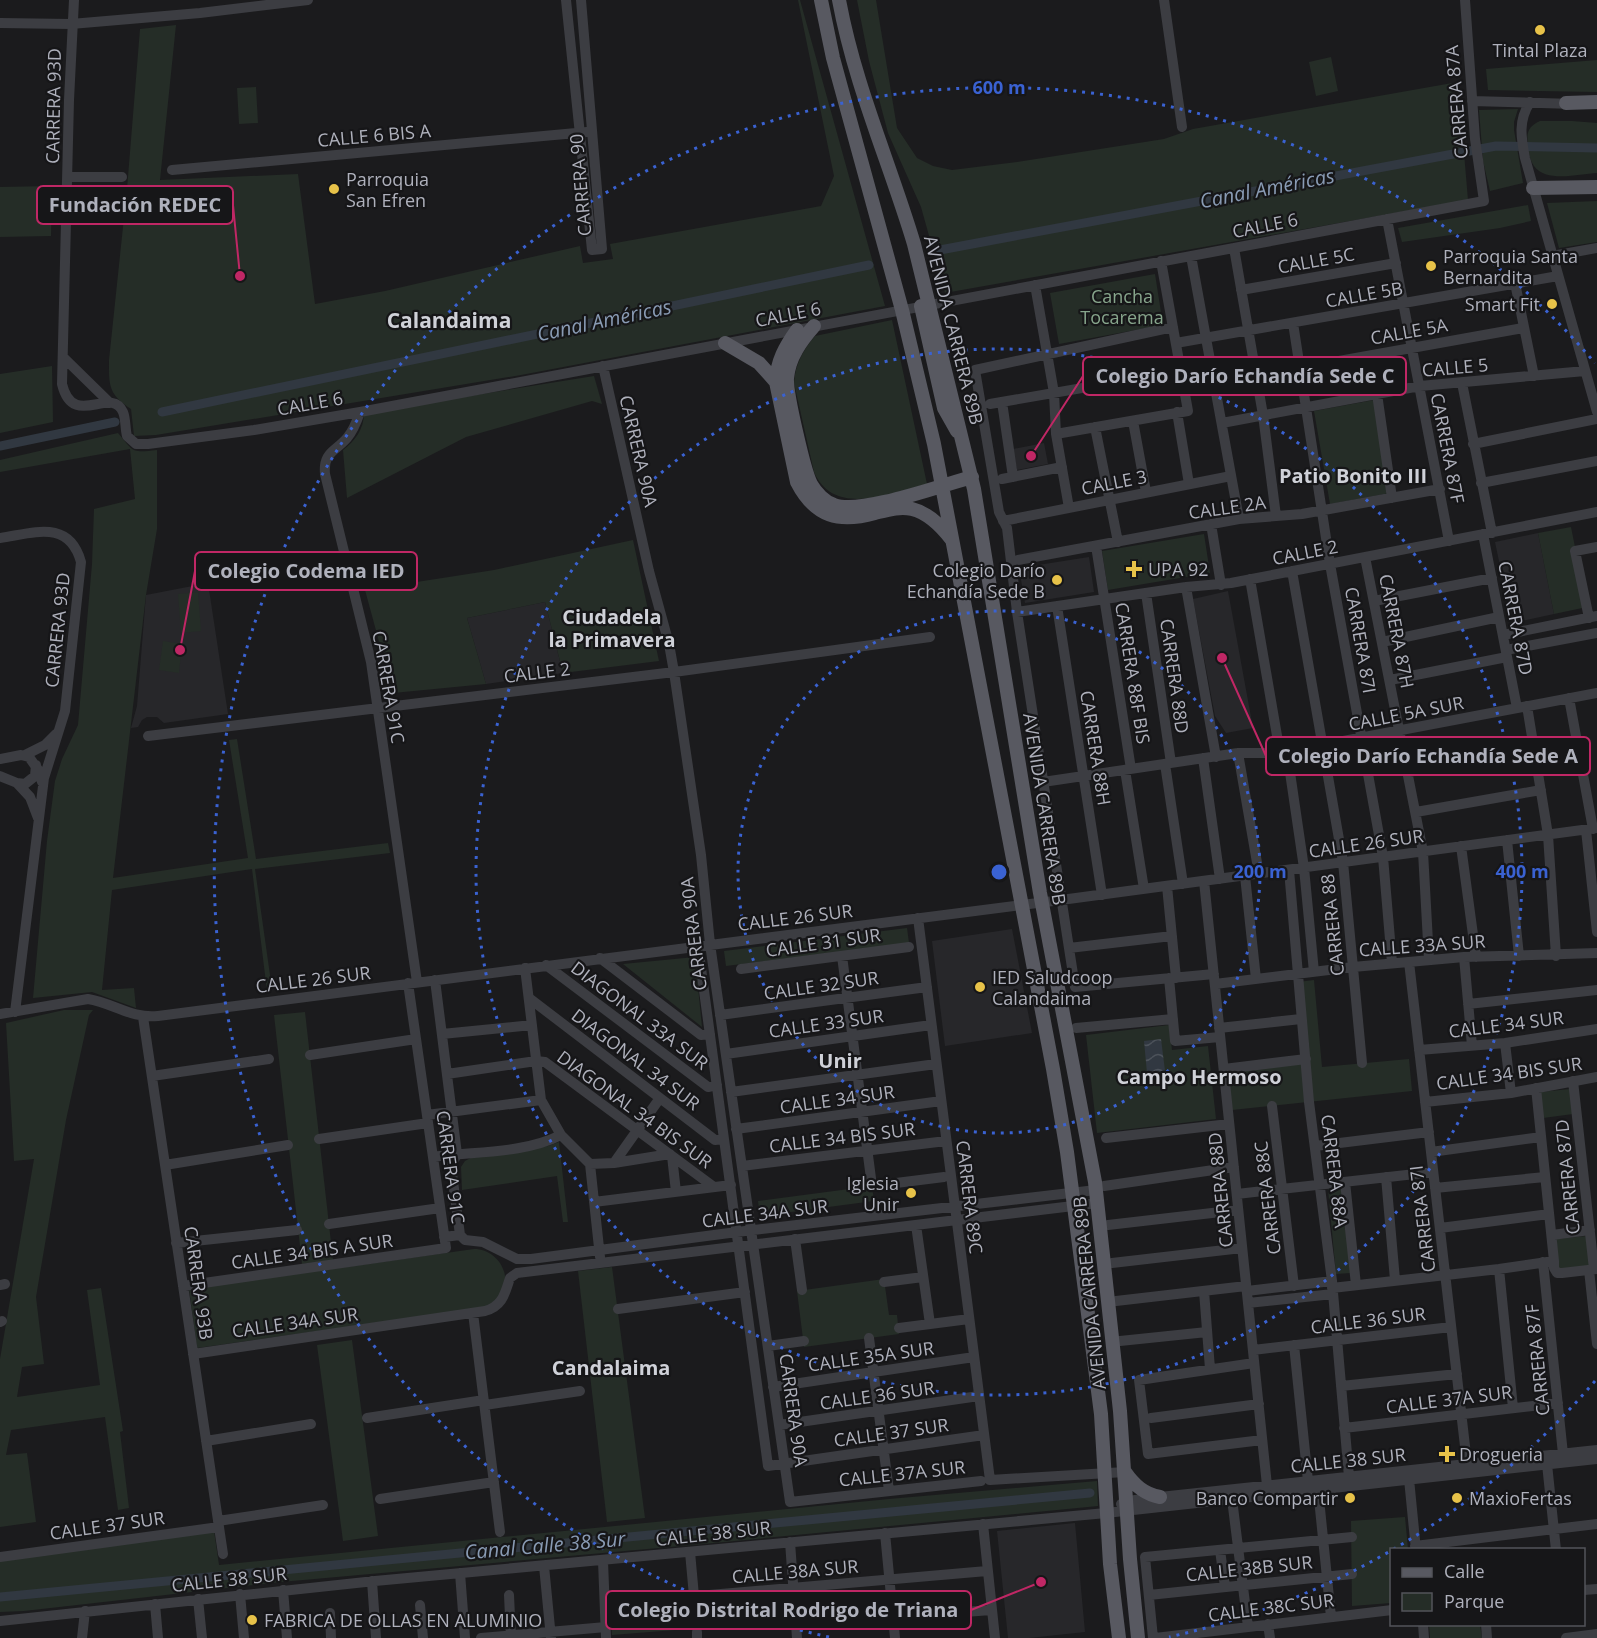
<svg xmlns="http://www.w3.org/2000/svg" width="1597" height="1638" font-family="'Open Sans',sans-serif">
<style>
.built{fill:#27272a}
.green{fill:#252d27}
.water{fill:url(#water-waves)}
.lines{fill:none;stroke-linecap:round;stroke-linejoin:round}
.canal{stroke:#313841;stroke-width:9}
.minor{stroke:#3c3d42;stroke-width:10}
.major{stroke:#585961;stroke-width:14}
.ring{fill:none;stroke:#3a62d2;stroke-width:3;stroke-dasharray:3 6}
.poi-dot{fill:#e7c249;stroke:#161618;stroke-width:2}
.labels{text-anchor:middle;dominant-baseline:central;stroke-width:4.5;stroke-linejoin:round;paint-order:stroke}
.poi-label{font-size:18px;fill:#afb1bc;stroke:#161618;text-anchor:start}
.street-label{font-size:18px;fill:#afb1bc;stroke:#161618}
.park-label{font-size:18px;fill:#87a58c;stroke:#161618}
.water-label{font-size:20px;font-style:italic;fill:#899bb4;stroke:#161618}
.neighbourhood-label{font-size:20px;font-weight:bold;fill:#cfd1d8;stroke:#161618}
.quarter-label{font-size:21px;font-weight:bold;fill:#cfd1d8;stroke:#161618}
.centre{fill:#3a62d2;stroke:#161618;stroke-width:3}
.ring-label{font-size:18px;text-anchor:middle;font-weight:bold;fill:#3a62d2;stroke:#161618;stroke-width:4.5;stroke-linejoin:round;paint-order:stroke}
.leader{fill:none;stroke:#c02765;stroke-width:2}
.callout-dot{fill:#c02765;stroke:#161618;stroke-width:2}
.callout{fill:#161618;stroke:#c02765;stroke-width:2}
.callout-label{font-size:20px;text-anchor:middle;font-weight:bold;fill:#afb1bc}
</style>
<defs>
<pattern id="water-waves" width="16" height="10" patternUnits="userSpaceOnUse" patternTransform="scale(1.5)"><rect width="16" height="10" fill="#313841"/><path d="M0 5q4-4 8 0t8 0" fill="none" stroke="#4c525a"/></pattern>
</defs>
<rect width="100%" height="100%" fill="#1b1b1d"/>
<path class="built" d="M1044,443l4,21 -31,6 -4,-21z
M1538,533l16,81 -42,9 -17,-81z
M1089,557l5,35 -69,11 -6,-35z
M208,583l20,131 -64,9 -7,-6h-10l-5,3 -4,7 -7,1 6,-22 9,-111z
M1228,591l25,137 -27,5 -11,-17 -22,-117z
M545,602l18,71 -77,11 -19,-66z
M1012,929l20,104 -87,13 -13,-105z
M1075,1523l10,109 -56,6h-21l-11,-107z"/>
<path class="green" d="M798,0h2l85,306 -364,69 -365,60 -22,1 -3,-27c-23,-15 -22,-24 -22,-49l18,-171 13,-160 36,-4 -16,155 138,-6 17,130 70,-13 195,-45 3,17 30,-4 -3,-15 211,-38 13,-30z
M857,0h19l21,128 20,30 16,8 19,4 65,-8 147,-23 29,-10 265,-47 10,118 -523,93 -24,-86 -33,-74 -19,-72z
M1331,57l7,34 -22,5 -7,-34z
M1597,60v32l-109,-2 -2,-21z
M256,87l2,36 -19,1 -2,-36z
M1518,109l-4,13v8l9,53 -33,8 -7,-30 -4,-51z
M1540,121h32l25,2v50c-18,1 -51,10 -63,-7 -5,-7 -5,-15 -6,-23 -2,-11 1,-17 12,-22z
M52,186l-1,50 -51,1v-50z
M1597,201v41l-38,6 -12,-45z
M1528,205l3,16 -31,7 -98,14 -4,-14z
M1155,274l8,51 -104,19 -9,-51z
M892,320l35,164c-36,9 -93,34 -113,-12l-20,-89c1,-18 9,-33 21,-47z
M52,366l1,56 -53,11v-59z
M594,376l8,28 -10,-3 -126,36 -119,61 -4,-48c12,-9 21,-21 21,-37z
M1374,400l16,93 -60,11 -16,-93z
M118,433c16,19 13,20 39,17v79l-11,66 -33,283 135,-20 -19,-118 8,-1 19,120 132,-16 2,10 -135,16 17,120 -5,2 -15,-122 -140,21 -10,100 32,-2 2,20 -44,-16 -59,6 14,-157 8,-60 7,-22 16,-34 14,-161 2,-55 41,-10 -5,-50 -130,23v-12z
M1571,527l16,80 -33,7 -16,-81z
M1204,534l6,39 -102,17 -6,-39z
M633,540l26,121 -96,12 -18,-71 -78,16 19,66 -93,9 -28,-103 129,-20z
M198,592l3,39 -20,2 -3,-39z
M163,641l19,3 -3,29 -20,-3z
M907,928l2,15 -183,23 -2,-15z
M695,957l7,70 -79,-63z
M1314,980l8,87 87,-8 3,32 -180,19 -4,-39 76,-10 -6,-79z
M64,1010h29l-4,5 -23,105 -30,177 8,67 -22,3 -5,30 83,-12 -13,-95 14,-2 22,143 -3,1 9,76 -11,2 -13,-93 -94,13 -5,25 21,-2 9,69 -36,5v-168l34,-200 -20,2 -8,-138z
M305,1012l28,248 -31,4 -28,-249z
M1169,1025l3,25 36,-4 8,73 -119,14 -11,-98z
M1570,1089l3,25 -30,4 -3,-26z
M559,1142l9,80h-5l-6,-46 -95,14 -1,-23 4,-6 11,-6 72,-9z
M872,1186l2,15 -114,15 -2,-15z
M1342,1187l9,86 -15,1 -8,-85z
M1587,1236l3,30 -31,3 -3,-30z
M474,1249c24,0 41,28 25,48 -3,4 -8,7 -12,10l-290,41 -8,-59z
M612,1267l33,251 -38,4 -29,-251z
M884,1279l5,36h8l2,19 -95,13 -7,-56z
M352,1340l26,196 -35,5 -26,-196z
M1097,1481l1,25 -395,38 -422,38 -257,29 -24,1v-52l214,-29 5,34 670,-66z
M1405,1517l3,32 -16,1 -1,53 -39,3 -1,-85z
M789,1593l2,28 -179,14 -2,-29z
M1429,1625h51l2,13h-52z"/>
<path class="water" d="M1161,1039l4,32 -18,2 -3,-32z"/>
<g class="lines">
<path class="canal" d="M940,250l556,-104 101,2
M162,412l707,-147
M0,446l115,-24
M0,1597l1090,-104"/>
<path class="minor" d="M74,0l-5,100 -7,284c11,46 49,1 61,28 3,7 2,17 4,24l9,8h12l106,-14 106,-18 1124,-211 -9,-62 -10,-139
M566,0l26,250 10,-1 -21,-249
M1164,0l18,127
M0,23l71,1 129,-11 108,-13
M1472,101l102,3
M1530,102c-12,19 -9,35 -5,56l72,254
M172,170l415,-38
M69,177h53
M1387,219l62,322
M1234,248l29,167 13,101
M1191,256l48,263
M1552,256l45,-8
M1515,283l19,93
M1035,285l19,108 2,41 13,74
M1241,290l155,-27
M1293,323l37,241 53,293 9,106
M1173,327l-198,43 24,142 8,16 10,84 58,375 139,-13
M1176,343l382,-67
M63,357l47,46
M603,366l46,205 20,73 5,28 27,183 9,89 80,558 191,-21
M1300,368l223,-40
M1462,383l30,150
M1377,394l15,104
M1002,402l11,75
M990,404l190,-33
M360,412c-3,9 -7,19 -13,26 -12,14 -24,14 -22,36l46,188 46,320
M1177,412l12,72
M1133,421l13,71
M1222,423l198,-37 165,-15
M1095,427l23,115
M1056,434l132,-23 -27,-150
M1473,444l124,-25
M1002,479l60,-12
M1481,483l116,-22
M1003,521l228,-45
M1211,524l10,61
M1483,534l34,174
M0,538c34,-5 69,-19 81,24l-16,149 -21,67 -29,234
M1096,546l35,223
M1365,557l58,295 6,108
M1018,560l221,-41 63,-5 138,-25
M1292,571l51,291 19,201
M1250,579l30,174
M1186,587l30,170
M1146,593l25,170
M1374,601l118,-23
M1057,606l45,289
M1017,612l169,-25 45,-4 366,-71
M1589,618l-14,-67 22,-4
M1503,635l94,-19
M1382,642l117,-25
M1506,650l91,-17
M1390,680l117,-23
M1569,698l24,131
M1527,706l21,129 8,121
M148,736l526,-64 256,-35
M1287,752l17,116 10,104
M1238,753l21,121
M25,755l20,-10 11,-11
M1203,758l17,121
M0,759l21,-4 8,2 10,14 3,11
M1165,764l18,120
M1125,770l19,119
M1408,772l126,-21
M0,776l17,7 8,1 10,-8 1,-11
M1043,782l195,-29h42l317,-60
M17,783l13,14 8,21
M1416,812l125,-22
M1586,830l11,102
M1507,840l12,116
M1461,846l15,111
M1289,870l20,232 23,179 17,196
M1245,876l11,103
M1204,881l64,614
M1167,886l9,92
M918,918l72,562 135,-8
M698,946l70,520 216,-31
M1069,948l103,-12
M842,956l30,230 72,-9
M1464,957l8,89
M600,958l101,77 9,-1
M1409,962l59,510
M546,965l162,122 9,-2
M525,968l16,132 20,35 29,29
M741,969l168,-22
M1169,978l6,63 45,-4
M435,980l22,174 -6,12 9,69
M1215,984l138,-17 111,-10 133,-4
M529,998l186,142 9,-1
M1468,1004l129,-14
M0,1014l88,-15c25,4 44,20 70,17l903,-116 536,-72
M720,1015l207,-28
M143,1017l80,537
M1076,1028l97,-9
M1219,1028l82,-9
M442,1034l90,-9
M1505,1043l6,50
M1419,1050l86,-7 92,-14
M726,1054l205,-29
M310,1055l106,-16
M1224,1069l82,-10
M447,1074l89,-13 9,1 169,125
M152,1076l117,-17
M1573,1081l21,188
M1536,1088l18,173
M731,1092l205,-28
M1425,1102l86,-9 86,-16
M1272,1106l22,180
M427,1115l114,-15
M736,1129l205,-28
M1106,1138l123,-14
M319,1139l109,-16
M1315,1146l114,-14
M1431,1152l110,-15
M672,1156l4,36
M433,1157c42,-6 90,-3 128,-22
M614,1163l46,-65
M590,1164l10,93
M590,1164l24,-1 56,-9
M165,1165l123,-20
M742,1166l204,-25
M1386,1177l9,103
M1345,1182l11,103
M1104,1186l130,-19
M1435,1188l110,-11
M1237,1194l196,-22
M594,1202l137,-17
M329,1224l111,-16
M916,1225l14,99
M1108,1225l130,-15
M1440,1228l109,-14
M1552,1235l38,-5
M444,1237l16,-2 5,5 18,2 34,17h14l206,-27 359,-42
M795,1239l7,51
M176,1243l121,-13
M1543,1262l20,192
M1112,1263l130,-15
M1499,1269l14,139
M1589,1270l8,74
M884,1282l39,-5
M0,1285l5,-1
M183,1286l263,-38 -38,-265
M1332,1288l167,-19 55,-8v7l3,5h5l35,-4
M1204,1291l6,78
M1247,1291l85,-10
M1116,1301l130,-15
M1248,1303l85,-9
M618,1309l127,-17
M473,1313l27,219
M0,1322l2,-1
M899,1328l70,-9
M869,1338l20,153
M1120,1341l87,-9
M1294,1345l14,136
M768,1346l36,-5
M1253,1350l198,-23
M193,1354l292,-43c18,-5 20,-18 25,-33l7,-5 581,-70
M1254,1363l-115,17 9,74 114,-14
M1341,1386l116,-12
M773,1387l201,-30
M485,1405l95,-14
M367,1418l117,-18
M1151,1418l108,-14
M779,1425l200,-29
M1344,1428l214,-25
M206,1441l105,-17
M1547,1464l9,86
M1409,1479l7,71
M1318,1489l13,128
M380,1499l114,-17
M1232,1499l16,128
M1121,1504l6,-3 33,-4 437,-47
M218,1521l105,-16
M983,1524l12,114
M885,1533l10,105
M790,1542l7,96
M1415,1546l182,-22
M1220,1550l5,37
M690,1552l4,44
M0,1557l219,-30
M603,1561l3,77
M544,1566l7,72
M460,1573l5,65
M372,1581l4,57
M283,1590l4,48
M1584,1590l13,-1
M240,1594l4,44
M509,1595l2,43
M1149,1595l203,-21
M198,1599l4,39
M155,1604l3,34
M605,1604l382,-33
M420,1605l3,33
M330,1613l1,25
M0,1621l375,-40 731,-68 491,-54
M1268,1624l2,14
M1423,1624l1,14
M1486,1624l1,14
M796,1625l195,-15
M697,1632v6
M82,1638l3,-27
M481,1638l125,-11
M1153,1638l-8,-81 207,-20
M1155,1638l237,-28
M1566,1638l31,-4"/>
<path class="major" d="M821,0l12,58 69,252 32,134 119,625 14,83 34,262 9,150 9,74
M839,0c16,86 50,161 75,244l60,245 66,404 55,289 25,229 10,148 8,79
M1566,103l31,-1
M1533,188l64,-1
M921,306l23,102 13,23
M814,326c-13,15 -25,31 -27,52 -1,14 17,93 24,106 5,9 14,18 23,21 27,10 108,-20 138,-28
M797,330c-12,17 -20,31 -21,52l21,100c18,35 42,41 78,31 12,-3 25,-7 37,-4 17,4 30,18 40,31
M725,343l34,20 17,19
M1125,1472c9,13 19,22 35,25"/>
</g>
<g class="ring">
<circle cx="999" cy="872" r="261"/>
<circle cx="999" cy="872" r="523"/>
<path d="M1595 1381A784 784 0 0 1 1169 1637M829 1637A784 784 0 1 1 1595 363"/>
</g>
<g class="poi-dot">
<circle cx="1540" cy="30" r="6"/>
<circle cx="334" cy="189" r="6"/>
<circle cx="1431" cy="266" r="6"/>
<circle cx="1552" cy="304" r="6"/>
<path d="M1131 560h6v6h6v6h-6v6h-6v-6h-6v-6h6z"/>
<circle cx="1057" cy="580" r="6"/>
<circle cx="980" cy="987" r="6"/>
<circle cx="911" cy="1193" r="6"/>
<path d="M1444 1445h6v6h6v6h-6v6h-6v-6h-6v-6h6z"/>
<circle cx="1350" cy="1498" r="6"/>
<circle cx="1457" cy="1498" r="6"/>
<circle cx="252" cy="1620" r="6"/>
</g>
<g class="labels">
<g class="poi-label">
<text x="1540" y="50" text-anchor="middle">Tintal Plaza</text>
<text x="346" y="179">Parroquia<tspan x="346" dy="21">San Efren</tspan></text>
<text x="1443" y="256">Parroquia Santa<tspan x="1443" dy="21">Bernardita</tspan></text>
<text x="1540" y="304" text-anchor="end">Smart Fit</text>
<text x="1148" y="569">UPA 92</text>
<text x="1045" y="570" text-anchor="end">Colegio Darío<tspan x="1045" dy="21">Echandía Sede B</tspan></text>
<text x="992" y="977">IED Saludcoop<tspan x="992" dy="21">Calandaima</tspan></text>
<text x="899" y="1183" text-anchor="end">Iglesia<tspan x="899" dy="21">Unir</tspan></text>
<text x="1459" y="1454">Drogueria</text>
<text x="1338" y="1498" text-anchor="end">Banco Compartir</text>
<text x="1469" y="1498">MaxioFertas</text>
<text x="264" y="1620">FABRICA DE OLLAS EN ALUMINIO</text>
</g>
<g class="street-label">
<text transform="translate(1456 102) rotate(-95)">CARRERA 87A</text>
<text transform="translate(53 106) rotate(-89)">CARRERA 93D</text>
<text transform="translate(374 135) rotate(-5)">CALLE 6 BIS A</text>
<text transform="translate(580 185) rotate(-95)">CARRERA 90</text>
<text transform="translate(1265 225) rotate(-11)">CALLE 6</text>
<text transform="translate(1316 260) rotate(-10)">CALLE 5C</text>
<text transform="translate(1364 294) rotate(-10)">CALLE 5B</text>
<text transform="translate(788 314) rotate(-11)">CALLE 6</text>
<text transform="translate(954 330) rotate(76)">AVENIDA CARRERA 89B</text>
<text transform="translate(1409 331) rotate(-10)">CALLE 5A</text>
<text transform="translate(1455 367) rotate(-5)">CALLE 5</text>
<text transform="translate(310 403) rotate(-10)">CALLE 6</text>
<text transform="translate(1448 448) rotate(79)">CARRERA 87F</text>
<text transform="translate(639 451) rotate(77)">CARRERA 90A</text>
<text transform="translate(1114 482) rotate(-11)">CALLE 3</text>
<text transform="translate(1227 507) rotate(-8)">CALLE 2A</text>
<text transform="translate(1305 552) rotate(-11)">CALLE 2</text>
<text transform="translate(1516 618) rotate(79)">CARRERA 87D</text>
<text transform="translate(57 630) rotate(-84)">CARRERA 93D</text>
<text transform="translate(1397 631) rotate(79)">CARRERA 87H</text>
<text transform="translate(1361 640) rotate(80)">CARRERA 87I</text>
<text transform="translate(537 672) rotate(-7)">CALLE 2</text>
<text transform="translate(1133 673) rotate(81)">CARRERA 88F BIS</text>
<text transform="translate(1175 676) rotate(82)">CARRERA 88D</text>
<text transform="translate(389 687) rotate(80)">CARRERA 91C</text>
<text transform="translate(1406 713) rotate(-11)">CALLE 5A SUR</text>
<text transform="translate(1096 748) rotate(81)">CARRERA 88H</text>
<text transform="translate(1045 809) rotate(81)">AVENIDA CARRERA 89B</text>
<text transform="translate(1366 843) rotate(-8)">CALLE 26 SUR</text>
<text transform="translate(795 917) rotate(-7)">CALLE 26 SUR</text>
<text transform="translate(1332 925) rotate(-96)">CARRERA 88</text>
<text transform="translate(693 934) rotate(-97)">CARRERA 90A</text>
<text transform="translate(823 942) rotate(-8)">CALLE 31 SUR</text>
<text transform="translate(1422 945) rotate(-4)">CALLE 33A SUR</text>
<text transform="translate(313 979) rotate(-7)">CALLE 26 SUR</text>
<text transform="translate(821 985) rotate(-8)">CALLE 32 SUR</text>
<text transform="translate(640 1015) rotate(37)">DIAGONAL 33A SUR</text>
<text transform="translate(826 1023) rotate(-8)">CALLE 33 SUR</text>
<text transform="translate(1506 1024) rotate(-7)">CALLE 34 SUR</text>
<text transform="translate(636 1059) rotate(37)">DIAGONAL 34 SUR</text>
<text transform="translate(1509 1073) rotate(-8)">CALLE 34 BIS SUR</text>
<text transform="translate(837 1099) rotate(-8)">CALLE 34 SUR</text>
<text transform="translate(635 1109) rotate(36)">DIAGONAL 34 BIS SUR</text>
<text transform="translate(842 1137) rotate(-7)">CALLE 34 BIS SUR</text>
<text transform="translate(451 1167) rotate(82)">CARRERA 91C</text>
<text transform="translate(1335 1171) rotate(83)">CARRERA 88A</text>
<text transform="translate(1567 1177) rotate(-96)">CARRERA 87D</text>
<text transform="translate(1220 1190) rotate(-96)">CARRERA 88D</text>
<text transform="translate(970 1197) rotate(83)">CARRERA 89C</text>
<text transform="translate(1267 1198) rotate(-97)">CARRERA 88C</text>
<text transform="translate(765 1213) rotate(-7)">CALLE 34A SUR</text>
<text transform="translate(1422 1219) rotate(-97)">CARRERA 87I</text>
<text transform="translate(312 1251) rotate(-8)">CALLE 34 BIS A SUR</text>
<text transform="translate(199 1283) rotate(82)">CARRERA 93B</text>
<text transform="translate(1089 1293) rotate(-96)">AVENIDA CARRERA 89B</text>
<text transform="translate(1368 1320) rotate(-7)">CALLE 36 SUR</text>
<text transform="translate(295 1322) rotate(-8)">CALLE 34A SUR</text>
<text transform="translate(871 1356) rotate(-8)">CALLE 35A SUR</text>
<text transform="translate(1537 1360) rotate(-96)">CARRERA 87F</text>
<text transform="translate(877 1395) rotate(-8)">CALLE 36 SUR</text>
<text transform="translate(1449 1399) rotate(-7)">CALLE 37A SUR</text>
<text transform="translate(794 1410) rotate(82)">CARRERA 90A</text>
<text transform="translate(891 1432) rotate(-8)">CALLE 37 SUR</text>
<text transform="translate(1348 1460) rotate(-6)">CALLE 38 SUR</text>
<text transform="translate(902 1473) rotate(-6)">CALLE 37A SUR</text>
<text transform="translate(107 1525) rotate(-8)">CALLE 37 SUR</text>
<text transform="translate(713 1533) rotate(-6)">CALLE 38 SUR</text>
<text transform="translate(1249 1568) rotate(-6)">CALLE 38B SUR</text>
<text transform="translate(795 1571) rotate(-5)">CALLE 38A SUR</text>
<text transform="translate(229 1579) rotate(-6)">CALLE 38 SUR</text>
<text transform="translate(1271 1607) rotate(-7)">CALLE 38C SUR</text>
</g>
<g class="park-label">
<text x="1122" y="296">Cancha<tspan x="1122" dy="21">Tocarema</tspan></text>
</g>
<g class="water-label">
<text transform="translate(1267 188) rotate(-11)">Canal Américas</text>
<text transform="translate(604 320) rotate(-12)">Canal Américas</text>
<text transform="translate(545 1545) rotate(-5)">Canal Calle 38 Sur</text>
</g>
<g class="neighbourhood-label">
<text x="1353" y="475">Patio Bonito III</text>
<text x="612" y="616">Ciudadela<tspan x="612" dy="23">la Primavera</tspan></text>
<text x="840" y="1060">Unir</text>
<text x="1199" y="1076">Campo Hermoso</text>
<text x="611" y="1367">Candalaima</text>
</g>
<g class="quarter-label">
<text x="449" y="320">Calandaima</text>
</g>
</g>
<circle cx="999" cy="872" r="9" class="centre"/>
<g class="ring-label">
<text x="999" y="94">600 m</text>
<text x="1260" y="878">200 m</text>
<text x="1522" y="878">400 m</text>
</g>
<path class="leader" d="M240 276L233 205M1031 456L1083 376M180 650L195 571M1222 658L1266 756M1041 1582L971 1610"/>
<g class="callout-dot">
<circle cx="240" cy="276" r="6"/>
<circle cx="1031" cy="456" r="6"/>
<circle cx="180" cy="650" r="6"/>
<circle cx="1222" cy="658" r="6"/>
<circle cx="1041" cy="1582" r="6"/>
</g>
<g class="callout">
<rect x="37" y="186" width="196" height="38" rx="6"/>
<rect x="1083" y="357" width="323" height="38" rx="6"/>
<rect x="195" y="552" width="222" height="38" rx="6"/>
<rect x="1266" y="737" width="324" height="38" rx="6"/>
<rect x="606" y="1591" width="365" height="38" rx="6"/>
</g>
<g class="callout-label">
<text x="135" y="212">Fundación REDEC</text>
<text x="1245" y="383">Colegio Darío Echandía Sede C</text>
<text x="306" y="578">Colegio Codema IED</text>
<text x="1428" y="763">Colegio Darío Echandía Sede A</text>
<text x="788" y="1617">Colegio Distrital Rodrigo de Triana</text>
</g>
<rect x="1390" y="1548" width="195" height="78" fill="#161618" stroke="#53545a" stroke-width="1.5"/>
<rect x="1402" y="1568" width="30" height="9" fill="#585961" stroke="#53545a" stroke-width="1.5"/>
<text x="1444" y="1578" font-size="18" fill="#afb1bc">Calle</text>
<rect x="1402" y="1593" width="30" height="18" fill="#252d27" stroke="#53545a" stroke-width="1.5"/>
<text x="1444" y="1608" font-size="18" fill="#afb1bc">Parque</text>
</svg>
